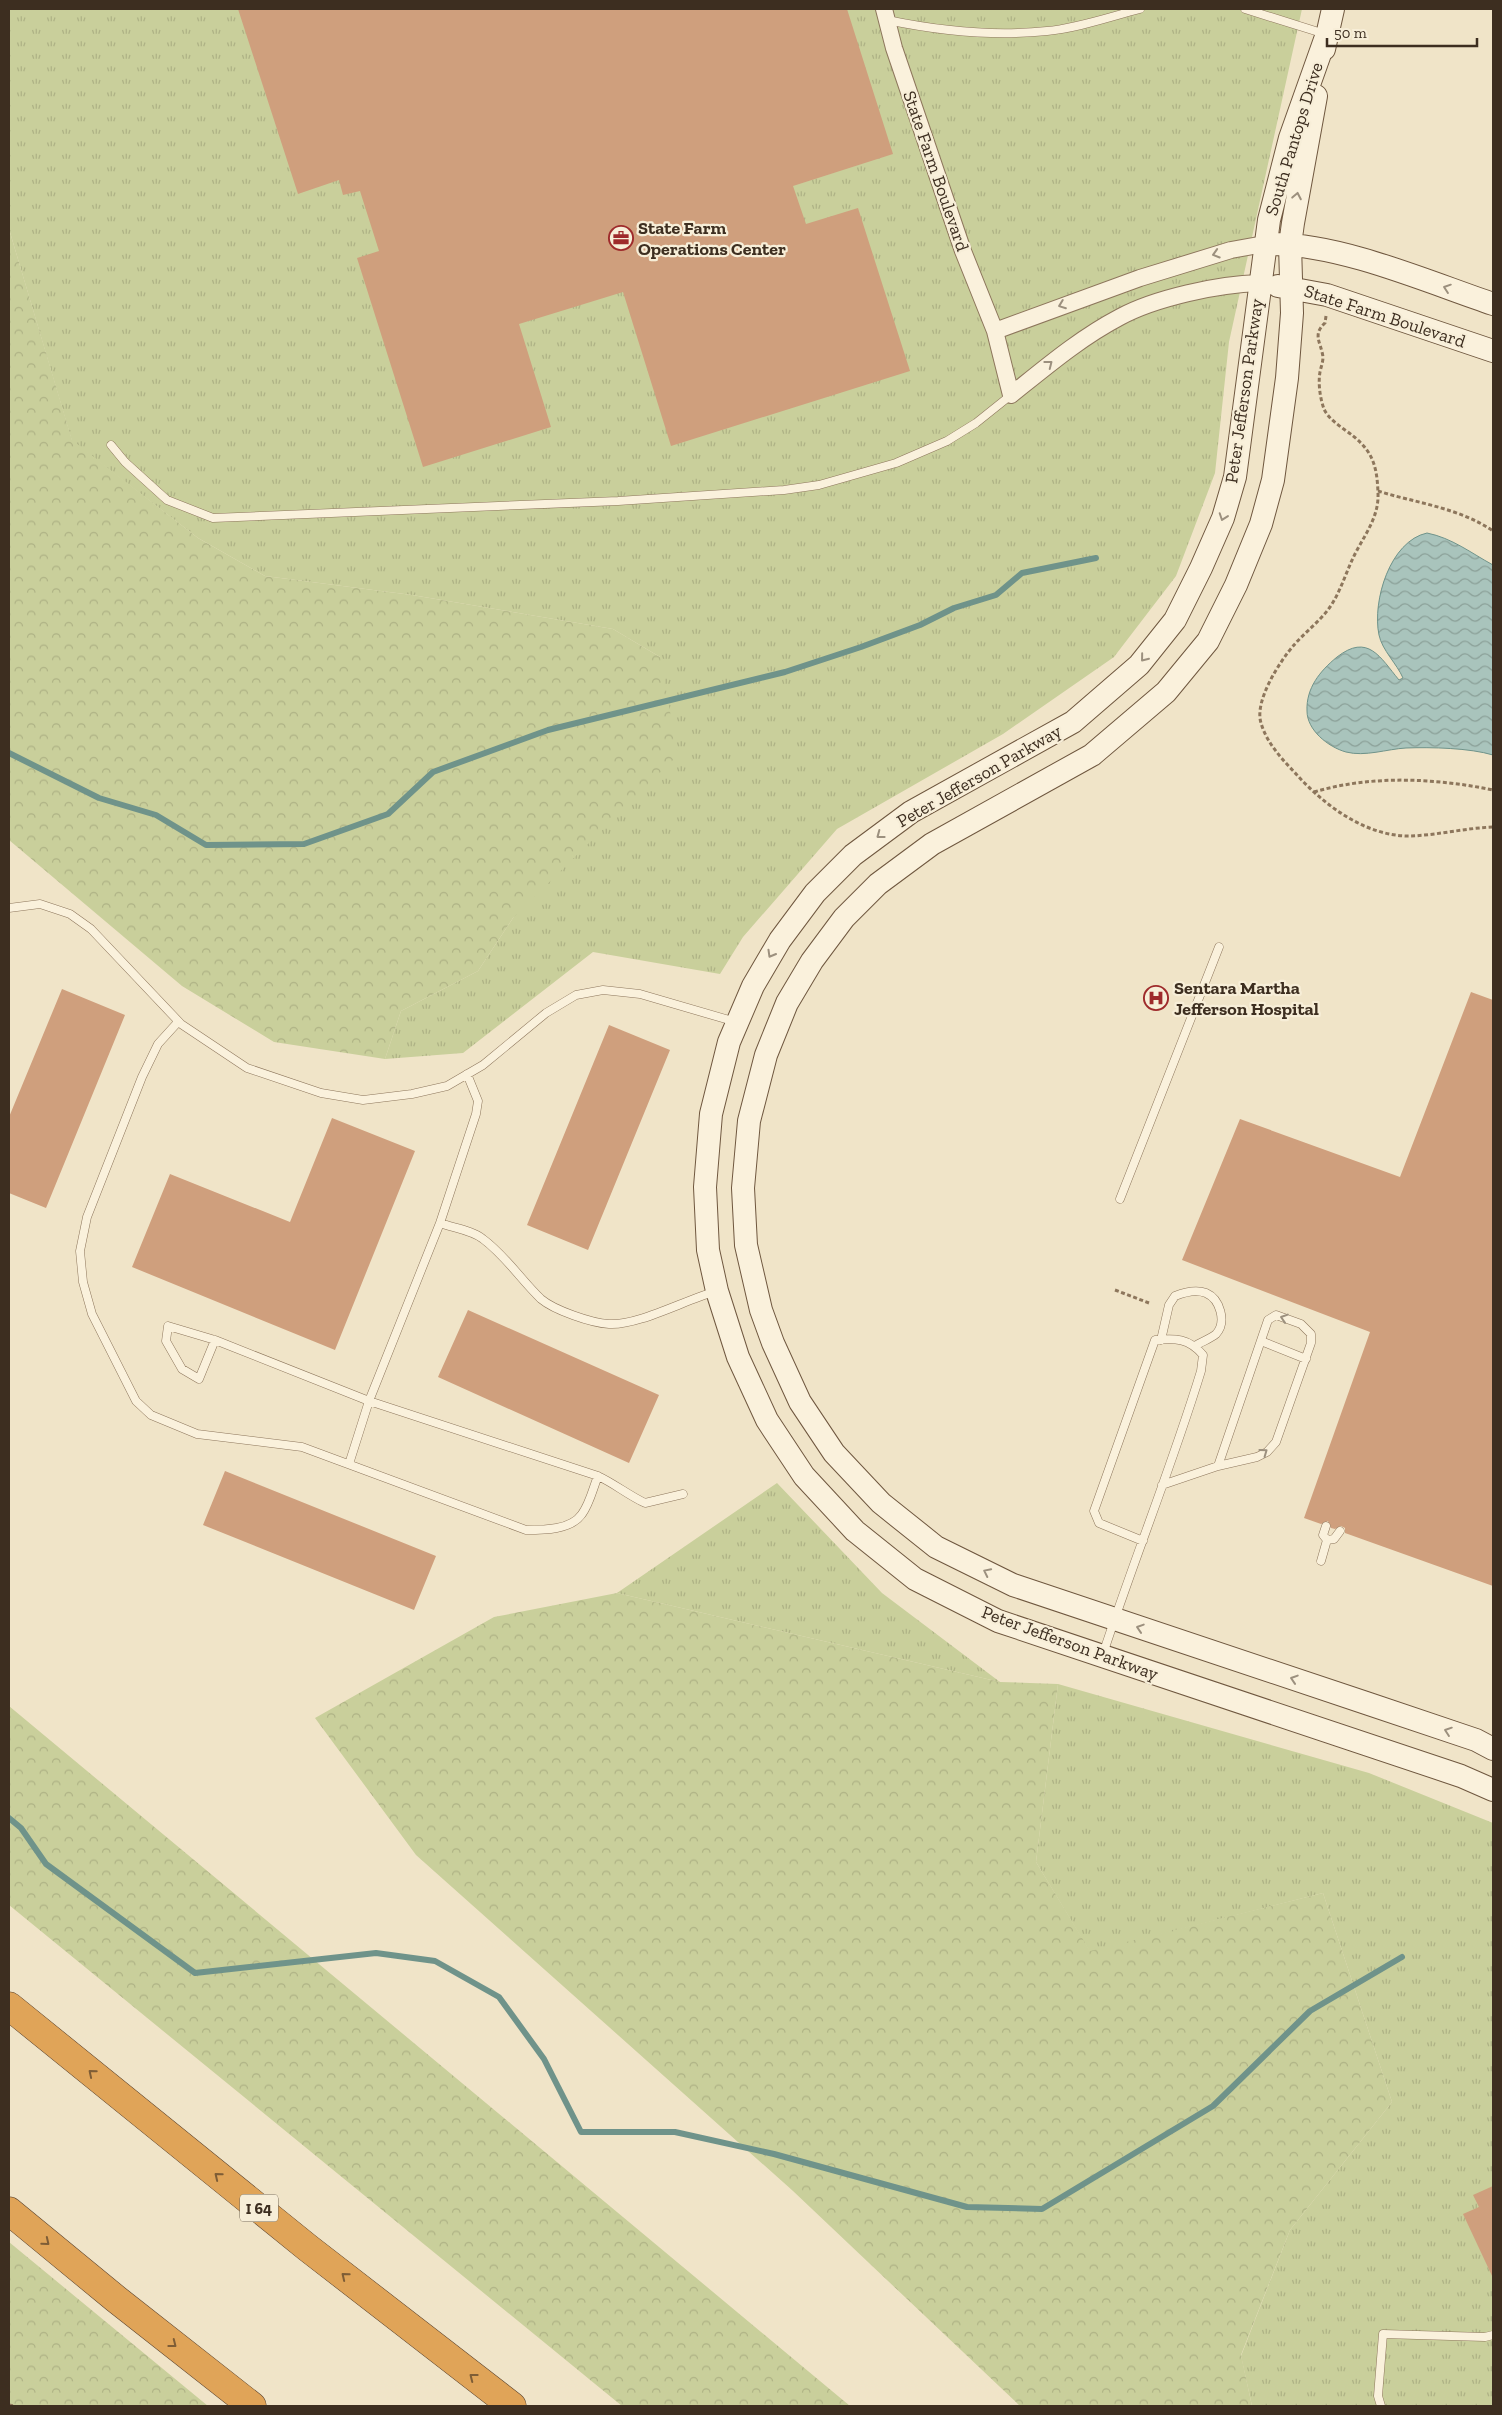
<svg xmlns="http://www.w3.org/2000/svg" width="1502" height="2415" font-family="'Zilla Slab',serif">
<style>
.grass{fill:url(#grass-tufts)}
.forest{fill:url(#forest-crowns)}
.water{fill:url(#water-waves);stroke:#6f938a}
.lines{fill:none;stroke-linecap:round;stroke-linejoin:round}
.stream{stroke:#6f938a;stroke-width:6}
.building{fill:#cf9f7d}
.lane-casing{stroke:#8d765c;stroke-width:9}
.street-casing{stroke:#8d765c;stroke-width:18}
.secondary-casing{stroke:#6f573f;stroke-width:24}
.highway-casing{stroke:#5b4430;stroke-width:29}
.path{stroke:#8d765c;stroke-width:3;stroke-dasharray:4 2.5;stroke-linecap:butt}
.lane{stroke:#faf1dc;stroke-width:8}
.street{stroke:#faf1dc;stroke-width:16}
.secondary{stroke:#faf1dc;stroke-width:22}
.highway{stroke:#e0a458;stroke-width:28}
.oneway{stroke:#9c907e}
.oneway2{stroke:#7e5d36}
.labels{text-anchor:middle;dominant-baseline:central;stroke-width:4.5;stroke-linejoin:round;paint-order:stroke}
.shield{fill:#f7eed8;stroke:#756857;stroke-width:1}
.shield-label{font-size:16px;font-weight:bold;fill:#3d2e20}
.street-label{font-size:18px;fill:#3d2e20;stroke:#f7eed8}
.poi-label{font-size:18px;font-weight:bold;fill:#3d2e20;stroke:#f7eed8;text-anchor:start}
</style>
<defs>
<pattern id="grass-tufts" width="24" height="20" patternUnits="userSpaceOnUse" patternTransform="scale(1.25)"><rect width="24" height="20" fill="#c9cf9b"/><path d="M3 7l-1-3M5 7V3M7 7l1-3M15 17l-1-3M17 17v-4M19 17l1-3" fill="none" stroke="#aeb285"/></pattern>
<pattern id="forest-crowns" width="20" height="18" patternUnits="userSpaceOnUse" patternTransform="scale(1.25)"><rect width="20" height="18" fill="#c9cf9b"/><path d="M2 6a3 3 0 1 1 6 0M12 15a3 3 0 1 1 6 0" fill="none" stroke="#aeb285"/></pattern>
<pattern id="water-waves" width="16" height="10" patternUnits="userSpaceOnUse" patternTransform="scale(1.25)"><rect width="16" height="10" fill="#a9c4bc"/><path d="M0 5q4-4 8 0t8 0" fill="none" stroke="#8ba098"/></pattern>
</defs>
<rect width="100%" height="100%" fill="#f0e4c8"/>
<path class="grass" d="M9,9h1293l-73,333 -14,131 -39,103 -62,81 -111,77 -166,95 -94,108 -23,37 -127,-22 -130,101 -78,6 16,-48 77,-40 35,-53 147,-261 -47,-28 -201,-34 -147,-19 -67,-38 -126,-97 -63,-212z
M777,1483l105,110 118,89 -383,-89z
M1058,1684l311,89 124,50v583h-241l-11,-50 49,-126 102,-128 -69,-209 -233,59 -54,-90z"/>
<path class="forest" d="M9,229l63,211 126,98 67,38 147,19 201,34 47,28 18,98 -165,163 -35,53 -77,40 -16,48 -111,-17 -92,-56 -173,-146z
M617,1593l383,89 58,2 -22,178 54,89 233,-58 69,209 -102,128 -49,125 11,51h-232l-227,-215 -377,-336 -101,-137 179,-101z
M9,1706l841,700h-228l-613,-501z
M9,2242l199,164h-199z"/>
<path class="water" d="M1427,533c25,5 44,20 66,32v190c-23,-7 -62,-8 -87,-7 -19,1 -41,9 -60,4 -18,-5 -39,-22 -39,-41 -1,-23 13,-40 30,-54 31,-24 43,0 62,23l4,-2c-6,-14 -21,-28 -24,-43 -7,-34 11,-94 48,-102z"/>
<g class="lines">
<path class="stream" d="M9,753l90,45 57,17 50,30 98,-1 84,-30 45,-42 115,-42 237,-58 76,-25 59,-22 34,-17 42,-13 26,-22 74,-15
M9,1818l12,10 25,36 149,109 181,-20 59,8 64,36 45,62 37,73h94l99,22 193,53 75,2 171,-103 97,-95 92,-54"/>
</g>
<path class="building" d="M238,9h609l46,145 -100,32 13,38 52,-16 52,163 -239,75 -48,-154 -104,32 32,103 -128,40 -66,-209 22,-7 -19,-60 -17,4 -4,-15 -41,14z
M62,989l63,26 -79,193 -37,-15v-76z
M1471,992l22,8v586l-148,-53v-5l-4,-2 -6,3 -4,-1 -3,-7 -7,3 -17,-6 66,-186 -188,-72 58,-141 160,58z
M609,1025l61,25 -82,200 -61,-25z
M332,1118l83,33 -80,199 -203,-83 38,-93 120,48z
M468,1310l191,85 -30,68 -191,-86z
M225,1471l211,85 -22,54 -211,-85z
M1493,2186v92l-30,-64 16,-7 -6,-12z"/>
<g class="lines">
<defs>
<path id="lane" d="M1245,9l80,25
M887,20c53,11 105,17 160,11 31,-3 62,-14 93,-22
M111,445l14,17 42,38 46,18 405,-17 166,-11 35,-5 77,-22 51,-22 29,-18 35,-28
M9,908l31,-4 30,10 21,15 90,95 66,44 74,25 42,7 49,-6 35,-8 36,-21 63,-52 30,-18 27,-5 37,4 96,28
M178,1022l-20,22 -16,33 -55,140 -7,34 3,31 9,32 44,87 15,14 46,19 105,13 224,83c18,0 45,0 56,-16 8,-11 11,-26 16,-38
M467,1074l11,27 -2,13 -36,109 -71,178 229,75c17,8 30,19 47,27l38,-9
M1120,1199l99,-252
M440,1223c13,5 32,7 43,16 23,17 38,41 58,60 13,11 50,24 68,25 28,2 76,-24 105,-32
M215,1340l-16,39 -17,-10 -16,-28 2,-15 47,14 154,61 -20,63
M1161,1340l8,-35 6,-9c10,-4 21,-7 31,-3 14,6 21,29 10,41 -6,5 -15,8 -21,12
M1261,1341l45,18
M1162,1485l56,-19 39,-9 10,-5 9,-10 35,-99v-9l-10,-10 -25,-9 -8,5 -50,146
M1326,1526l-3,9 4,5
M1327,1540l7,-1 6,-8
M1321,1561l6,-21
M1103,1654c31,-95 69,-188 98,-283l2,-16c-14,-17 -28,-17 -48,-15l-61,171 5,12 44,18
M1381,2406l-3,-10 5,-62 102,3 8,-2"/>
<path id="street" d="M884,9l10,39 69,203 32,80 16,64c35,-28 69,-57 109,-78 35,-19 99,-33 139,-34
M995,331l145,-53 91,-28 33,-6"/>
<path id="secondary" d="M1327,34l-37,104 -21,82 -34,257 -12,41 -22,50 -26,52 -36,45 -66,57 -162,90 -58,43 -38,38 -35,47 -27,46 -24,56 -18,72 -6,73 3,63 9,41 21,66 29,63 37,56 51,55 60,48 83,42 463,155 32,14
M1324,49l9,-40
M1316,96l-23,127 -3,22 2,68 -5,65 -14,102 -12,44 -25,61 -28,56 -42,51 -74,63 -160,89 -54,40 -34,34 -32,43 -25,42 -21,52 -17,66 -6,67 3,57 15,65 12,33 27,59 34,51 47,50 55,44 77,38 356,119 107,36 17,9
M1275,244c68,1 153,38 218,60
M1278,286l49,9 166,56"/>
<path id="highway" d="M9,2006l299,242 204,158
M9,2211l107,88 136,107"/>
</defs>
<use href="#lane" class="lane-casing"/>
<use href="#street" class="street-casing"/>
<use href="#secondary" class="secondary-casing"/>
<use href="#highway" class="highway-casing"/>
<path class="path" d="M1326,316l-1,7c-13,12 -4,19 -2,34 0,5 -2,10 -3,15 -2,11 0,26 4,37 4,9 13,15 21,21 26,18 32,32 33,63 1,23 -12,40 -22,59 -9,17 -14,36 -24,52 -10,16 -26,27 -38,41 -14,16 -40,56 -33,78 6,21 22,37 36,52 28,31 70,62 114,61 27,-1 55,-8 82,-9
M1378,491c38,12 82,17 115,40
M1314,792c57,-17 121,-14 179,-2
M1115,1290l34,13
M9,2405l5,1"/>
<use href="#lane" class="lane"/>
<use href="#street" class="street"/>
<use href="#secondary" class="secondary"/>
<use href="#highway" class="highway"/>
</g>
<defs><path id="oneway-chevron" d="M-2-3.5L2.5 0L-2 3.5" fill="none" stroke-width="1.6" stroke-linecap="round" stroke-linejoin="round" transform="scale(1.25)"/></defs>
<g class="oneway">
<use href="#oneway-chevron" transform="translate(1297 196) rotate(-79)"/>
<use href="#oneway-chevron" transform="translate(1216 254) rotate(163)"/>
<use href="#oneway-chevron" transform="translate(1447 288) rotate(-161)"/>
<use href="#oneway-chevron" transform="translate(1062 305) rotate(159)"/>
<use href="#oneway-chevron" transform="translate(1049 364) rotate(-38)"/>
<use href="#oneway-chevron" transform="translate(1223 517) rotate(109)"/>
<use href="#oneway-chevron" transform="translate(1144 658) rotate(129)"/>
<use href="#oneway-chevron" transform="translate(880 835) rotate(143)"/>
<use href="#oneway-chevron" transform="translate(771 954) rotate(120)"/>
<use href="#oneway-chevron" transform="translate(1284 1318) rotate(-162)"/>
<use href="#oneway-chevron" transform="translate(1264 1452) rotate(-36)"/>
<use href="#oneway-chevron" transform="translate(987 1572) rotate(-154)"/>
<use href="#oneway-chevron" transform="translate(1140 1628) rotate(-162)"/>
<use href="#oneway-chevron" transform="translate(1294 1679) rotate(-162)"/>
<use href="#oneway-chevron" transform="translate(1448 1731) rotate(-161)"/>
</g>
<g class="oneway2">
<use href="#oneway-chevron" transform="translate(92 2073) rotate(-140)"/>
<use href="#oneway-chevron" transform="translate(218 2176) rotate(-141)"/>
<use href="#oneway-chevron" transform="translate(46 2242) rotate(39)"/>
<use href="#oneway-chevron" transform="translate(345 2276) rotate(-141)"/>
<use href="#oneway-chevron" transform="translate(173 2344) rotate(38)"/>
<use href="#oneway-chevron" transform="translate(473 2377) rotate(-142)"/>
</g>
<defs>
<symbol id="office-ring" viewBox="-11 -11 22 22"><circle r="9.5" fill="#f7eed8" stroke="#9e2a2b" stroke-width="1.5"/><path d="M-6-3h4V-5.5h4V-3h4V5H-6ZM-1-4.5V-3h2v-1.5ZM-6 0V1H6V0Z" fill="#9e2a2b"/></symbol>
<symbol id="hospital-ring" viewBox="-11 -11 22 22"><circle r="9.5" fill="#f7eed8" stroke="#9e2a2b" stroke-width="1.5"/><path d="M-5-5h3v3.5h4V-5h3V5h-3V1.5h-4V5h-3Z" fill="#9e2a2b"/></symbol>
</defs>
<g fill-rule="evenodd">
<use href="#office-ring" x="607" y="224" width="28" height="28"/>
<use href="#hospital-ring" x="1142" y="984" width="28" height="28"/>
</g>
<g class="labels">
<rect class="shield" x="240" y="2194.5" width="38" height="27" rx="4"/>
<g class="shield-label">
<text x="259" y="2208">I 64</text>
</g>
<g class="street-label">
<text transform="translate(1294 139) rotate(-73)">South Pantops Drive</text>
<text transform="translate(936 171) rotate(71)">State Farm Boulevard</text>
<text transform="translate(1385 316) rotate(18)">State Farm Boulevard</text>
<text transform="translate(1244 391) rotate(-82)">Peter Jefferson Parkway</text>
<text transform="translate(979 776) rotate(-30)">Peter Jefferson Parkway</text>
<text transform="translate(1070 1643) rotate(20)">Peter Jefferson Parkway</text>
</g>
<g class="poi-label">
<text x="638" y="228">State Farm<tspan x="638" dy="21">Operations Center</tspan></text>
<text x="1174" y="988">Sentara Martha<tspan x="1174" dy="21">Jefferson Hospital</tspan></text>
</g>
</g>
<rect width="1502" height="2415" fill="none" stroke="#3d2e20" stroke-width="20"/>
<path d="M1327 38v8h150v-8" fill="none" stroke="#3d2e20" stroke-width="2.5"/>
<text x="1334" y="38" font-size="15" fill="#3d2e20" stroke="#f7eed8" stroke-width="4" paint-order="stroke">50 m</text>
</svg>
